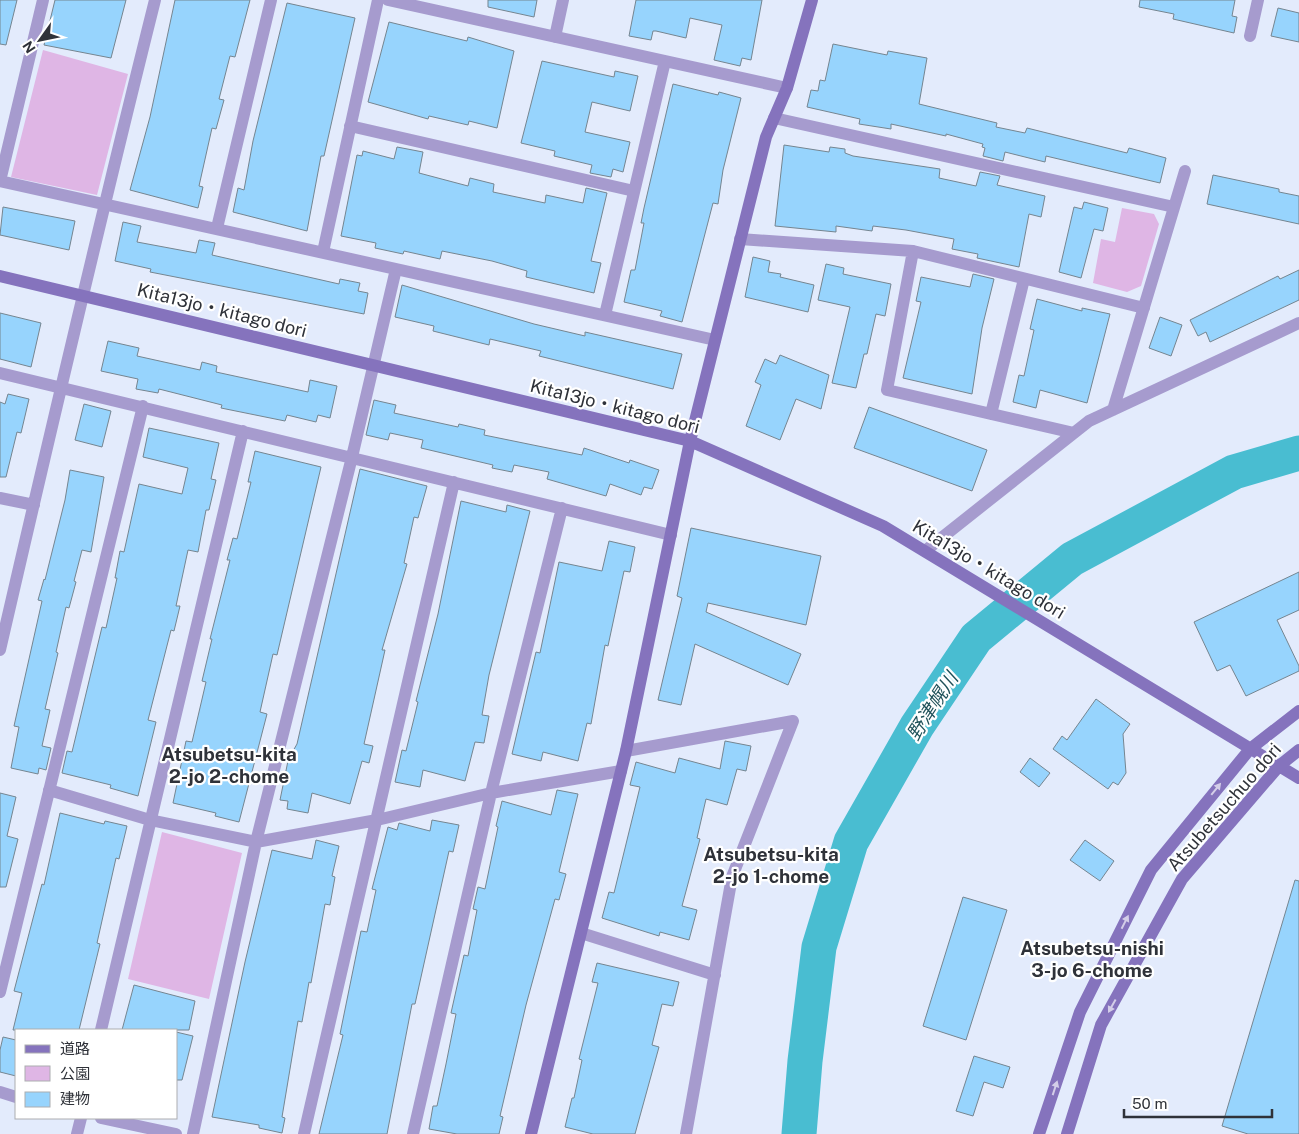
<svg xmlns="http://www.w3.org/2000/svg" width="1299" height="1134" font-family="'Public Sans','Noto Sans JP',sans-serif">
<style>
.green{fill:#dfb6e5}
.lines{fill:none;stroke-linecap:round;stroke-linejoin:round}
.river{stroke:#49bdd1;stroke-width:35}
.building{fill:#97d4fd;stroke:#758590}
.street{stroke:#a69bce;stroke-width:12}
.secondary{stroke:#8573bd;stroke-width:12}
.oneway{fill:#d4cee8}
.labels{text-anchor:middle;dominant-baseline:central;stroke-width:4.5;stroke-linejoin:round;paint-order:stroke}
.street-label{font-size:18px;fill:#2f3239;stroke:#fff}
.water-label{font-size:19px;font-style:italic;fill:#1f5159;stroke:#fff}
.neighbourhood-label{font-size:19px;font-weight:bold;fill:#2f3239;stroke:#fff}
</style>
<rect width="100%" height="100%" fill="#e3ebfc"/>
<path class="green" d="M43,50l85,24 -31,121 -86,-18z
M1122,208l32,6 5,10 -18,62 -14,6 -34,-9 8,-44 14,3z
M162,832l80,21 -33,146 -81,-20z"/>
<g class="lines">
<path class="river" d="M799,1134l6,-73 14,-114 32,-105 66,-116 59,-88 96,-79 162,-87 65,-19"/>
</g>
<path class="building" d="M0,0h17l-11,45 -6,-1z
M55,0h71l-15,58 -67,-13z
M175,0h75l-15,57 -5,-1 -11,43 5,1 -8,29 -4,-1 -13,58 4,1 -5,21 -68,-18 20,-73z
M488,0h49l-3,17 -46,-10z
M636,0h126l-11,60 -9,-2 -2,8 -26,-6 8,-35 -32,-7 -4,20 -30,-7h-3l-2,9 -22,-4z
M1140,0h95l-3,16 5,1 -3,16 -61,-14 1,-5 -35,-7z
M287,3l68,15 -31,138h-3l-14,75 -74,-19 5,-24 6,2 9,-49z
M1278,8l21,5v29l-28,-6z
M389,22l78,19 1,-4 46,14 -17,77 -28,-7 -1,4 -39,-9 -1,3 -60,-17z
M833,44l54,11 1,-4 39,7 -8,46 78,19 -1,4 29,6 2,-5 100,25 2,-5 37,10 -6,25 -114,-27 -1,6 -40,-10 -2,9 -20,-5 2,-8 -3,-1 1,-3 -37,-10v2l-55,-12v5l-32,-5 1,-5 -53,-12 4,-17 7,1 2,-11 5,1z
M542,61l72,16 1,-6 23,5 -8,35 -38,-9 -7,30 45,10 -7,30 -10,-3 -2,8 -21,-4 2,-8 -38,-9 1,-5 -34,-8z
M673,84l45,11 1,-3 22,6 -18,72 -5,34 -5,-1 -31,119 -22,-6 2,-5 -38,-9 7,-32h4l9,-47h-3l3,-15z
M784,145l45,7 1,-5 15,2v4l8,3 87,13 -1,9 37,8 4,-14 20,4 -3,9 48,11 -4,21 -12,-3 -10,53 -42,-9 1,-4 -26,-5 2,-10 -48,-9 -33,-4 -1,5 -36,-5v6l-61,-6z
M397,147l26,5 -4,21 49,13 2,-8 24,6 -1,8 52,11 1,-8 37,8 3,-15 21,5 -16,68 10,2 -7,30 -68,-16 1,-6 -35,-10 -50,-10 -2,8 -36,-8 -1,3 -28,-6 1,-5 -35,-7 16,-81 5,1 1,-5 31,8z
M1213,175l66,14v3l20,4v28l-92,-20z
M1084,202l24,6 -5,23 -9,-2 -13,49 -22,-6 15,-65 8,2z
M3,207l72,14 -6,29 -69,-15z
M123,222l18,4 -4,16 59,11 3,-13 16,3 -3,12 127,29 1,-5 20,4 -2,8 10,2 -4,21 -214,-42 1,-3 -36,-8z
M753,257l17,4 -2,11 13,2 -1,3 34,8 -6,27 -63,-15z
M826,264l18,4 -1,6 48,10 -6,32 -9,-2 -9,40h-3l-8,34 -24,-5 18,-76 -32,-7z
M1299,270v30l-89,42 -4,-10 -8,4 -8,-16 88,-44 2,3z
M973,274l21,5 -12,49 -10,66 -69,-16 18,-76 -5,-1 5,-24 49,10z
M402,285l132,39 51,12v-4l97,22 -9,35 -134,-33 2,-5 -51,-12 -1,6 -56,-14 1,-5 -39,-9z
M1037,299l45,12v-3l28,6 -23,89 -47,-13 -4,18 -23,-6 6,-27 5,1 10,-46 -4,-1z
M0,313l41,10 -10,44 -31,-8z
M1160,317l22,8 -11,31 -22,-8z
M108,341l31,7 -2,8 63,14 2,-8 15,4 -1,6 92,20 2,-12 27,6 -7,32 -12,-3 -2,7 -29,-7 -2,6 -64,-13 1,-3 -63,-16 -1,4 -22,-4 2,-10 -37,-8z
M780,355l49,20 -8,34 -25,-10 -16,41 -34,-14 15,-41 -6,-3 10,-23 11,5z
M8,394l21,5 -8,34 -4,-1 -11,45h-6v-75l5,2z
M374,400l22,5 -2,8 64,14 1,-3 26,6 -1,5 98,20 2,-7 45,15 1,-3 29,10 -7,19 -8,-2 -3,8 -31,-11 -4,12 -59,-17 2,-7 -35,-7 -2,7 -20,-4 1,-3 -72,-17 2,-8 -33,-7 -2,7 -22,-5z
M84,404l27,7 -9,36 -27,-7z
M869,407l118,43 -15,41 -118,-43z
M149,428l70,15 -8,36 5,1 -7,30h-3l-8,42 -10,-2 -12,56h4l-6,25 -3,-1 -23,90 8,2 -18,74 -28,-8 1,-3 -49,-12 5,-22 5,1 30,-125 4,1 11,-50h-2l5,-27 4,1 15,-68 43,10 6,-26 -45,-11z
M255,451l66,16 -44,188 -4,-1 -13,58 7,2 -28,108 -24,-6 1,-3 -43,-10 13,-62 6,1 14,-60 -4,-1 10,-42h-2l20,-79h-3l6,-22 4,1 14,-57h-3z
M360,469l67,17 -9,32 -4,-1 -10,46 3,1 -25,86h3l-21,94 9,2 -4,17 -7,-2 -12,43 -38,-11 -4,20 -21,-4 1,-8 -8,-1 10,-49h3l4,-7z
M70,470l34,7 -13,75 -9,-2 -8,31 2,1 -7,26 -3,-1 -10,45 2,1 -13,56 5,1 -8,36 9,2 -5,22 -7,-2 -1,6 -27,-6 8,-41 -5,-1 28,-125 -4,-1 6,-21 1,1 20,-80z
M461,501l45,11 1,-7 23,6 -41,164 -7,40 7,1 -5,27 -9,-1 -10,39 -42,-11 -3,17 -25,-5 7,-32 4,1 12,-49 -2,-1 22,-87z
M691,528l130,28 -15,69 -98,-22 -2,9 95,42 -13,31 -93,-41 -14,61 -23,-5 24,-102 -5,-2z
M609,541l26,6 -5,25 -6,-1 -16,75 -3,-1 -14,79 -4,-1 -9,38 -35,-9 -2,9 -29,-7 24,-102 4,1 19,-91 43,9z
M1299,572v38l-22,10 22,46v5l-53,25 -16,-31 -13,6 -23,-49z
M1096,699l34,25 -7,10 3,39 -8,12 -5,-3 -5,7 -55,-40 9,-13 5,4z
M725,741l26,5 -5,25 -9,-2 -10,36 -21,-6 -9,39 3,1 -18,67 15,4 -8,30 -29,-8 -1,4 -57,-18 7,-26 5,1 26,-106 -10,-2 6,-23 39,11 4,-15 41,11z
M1030,758l20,15 -11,14 -19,-15z
M557,790l21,4 -19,78 7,2 -7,26 -4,-1 -29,106 -26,111 3,1 -4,17h-42l-28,-5 4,-23h4l9,-42 10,-50 -5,-1 13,-58 4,1 9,-46 -4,-1 5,-22 7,2 13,-62 -2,-1 6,-25 49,14z
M0,793l16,4 -9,39 11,3 -12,48h-6z
M60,813l44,11 1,-3 22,5 -8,33 -3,-1 -19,85 3,1 -21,86h-66l9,-37 -8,-2 28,-107 2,1z
M432,820l27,5 -6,27 -4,-1 -34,153h-3l-25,130h-68l24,-99 -3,-1 21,-103 6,1 9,-42 -4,-1 16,-62 9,3 2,-7 31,8z
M316,840l23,6 -7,30 3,1 -5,28 -5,-1 -14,79 -2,-1 -7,40 -4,-1 -16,96 3,1 -3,15 -23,-5v-3l-47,-8 33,-155 27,-112 40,9z
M1085,840l29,21 -14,20 -30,-21z
M1295,880l4,1v253h-51l-26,-8z
M963,897l44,13 -41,130 -43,-14z
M597,963l82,19 -6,24 -11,-2 -10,41 7,2 -24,87h-42l-28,-7 7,-29h2l8,-38 -3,-1 19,-76 -6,-1z
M134,985l61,16 -6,29h-67z
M176,1032l17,4 -11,44h-6z
M3,1037l13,3v36l-16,-4v-22z
M974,1056l36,11 -7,21 -19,-6 -11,34 -17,-5z"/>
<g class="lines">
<path class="street" d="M388,0l399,88
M1250,36l8,-36
M555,37l8,-37
M774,118l400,89
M350,126l284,65
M0,181l715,159
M0,181l43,-181
M217,228l54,-228
M740,239l173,12 231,57
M913,251l-26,139 187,43
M323,252l55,-252
M605,315l60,-254
M0,373l671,162
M1113,410l72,-239
M991,414l33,-135
M0,498l34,7
M925,551l164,-130 210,-98
M0,650c50,-217 101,-434 155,-650
M626,751l167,-30 -61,156 -46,257
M49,790l101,30 106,22 121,-22 114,-27 130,-22
M581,933l134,42
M0,992l143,-586
M101,1030l142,-599
M0,1092l16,5
M101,1118l75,16
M77,1134l4,-16
M193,1134l63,-292 96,-385 44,-188
M304,1134l150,-652
M413,1134l78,-341 71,-285"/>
<path class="secondary" d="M0,276l690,165 193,85 416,252
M531,1134l95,-383 64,-310 76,-304 21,-49 25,-88
M1039,1134l41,-122 71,-142 99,-121 49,-38
M1067,1134l34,-109 81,-146 97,-113 20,-16"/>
</g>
<defs><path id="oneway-solid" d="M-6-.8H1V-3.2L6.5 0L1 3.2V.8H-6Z" transform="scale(1.25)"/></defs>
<g class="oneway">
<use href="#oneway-solid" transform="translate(1216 789) rotate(-51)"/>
<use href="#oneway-solid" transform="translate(1125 922) rotate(-63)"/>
<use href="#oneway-solid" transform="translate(1112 1006) rotate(119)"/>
<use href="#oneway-solid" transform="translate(1055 1088) rotate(-72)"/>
</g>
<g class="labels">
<g class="street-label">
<text transform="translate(222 310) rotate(14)">Kita13jo・kitago dori</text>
<text transform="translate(615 406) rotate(14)">Kita13jo・kitago dori</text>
<text transform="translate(989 569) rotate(31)">Kita13jo・kitago dori</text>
<text transform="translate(1224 807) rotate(-49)">Atsubetsuchuo dori</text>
</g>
<g class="water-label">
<text transform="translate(932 706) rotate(-57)">野津幌川</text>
</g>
<g class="neighbourhood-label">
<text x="229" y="754">Atsubetsu-kita<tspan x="229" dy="22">2-jo 2-chome</tspan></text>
<text x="771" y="854">Atsubetsu-kita<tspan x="771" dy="22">2-jo 1-chome</tspan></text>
<text x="1092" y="948">Atsubetsu-nishi<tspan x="1092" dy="22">3-jo 6-chome</tspan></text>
</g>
</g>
<rect x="15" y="1029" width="162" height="90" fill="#ffffff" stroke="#acadb0"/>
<rect x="25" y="1045" width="25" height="8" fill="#8573bd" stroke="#acadb0"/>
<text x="60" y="1054" font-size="15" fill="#2f3239">道路</text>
<rect x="25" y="1066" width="25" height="15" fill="#dfb6e5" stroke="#acadb0"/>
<text x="60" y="1079" font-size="15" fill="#2f3239">公園</text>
<rect x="25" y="1092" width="25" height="15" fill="#97d4fd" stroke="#acadb0"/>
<text x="60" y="1104" font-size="15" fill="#2f3239">建物</text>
<g transform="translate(40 40) rotate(237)" stroke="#ffffff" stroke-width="4" paint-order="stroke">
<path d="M0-4L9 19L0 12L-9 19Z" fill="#2f3239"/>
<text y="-8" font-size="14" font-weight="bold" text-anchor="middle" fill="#2f3239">N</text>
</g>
<path d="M1124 1109v8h148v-8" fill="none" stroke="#2f3239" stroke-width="2.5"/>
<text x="1132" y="1109" font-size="15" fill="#2f3239" stroke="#ffffff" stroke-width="4" paint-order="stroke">50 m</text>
</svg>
